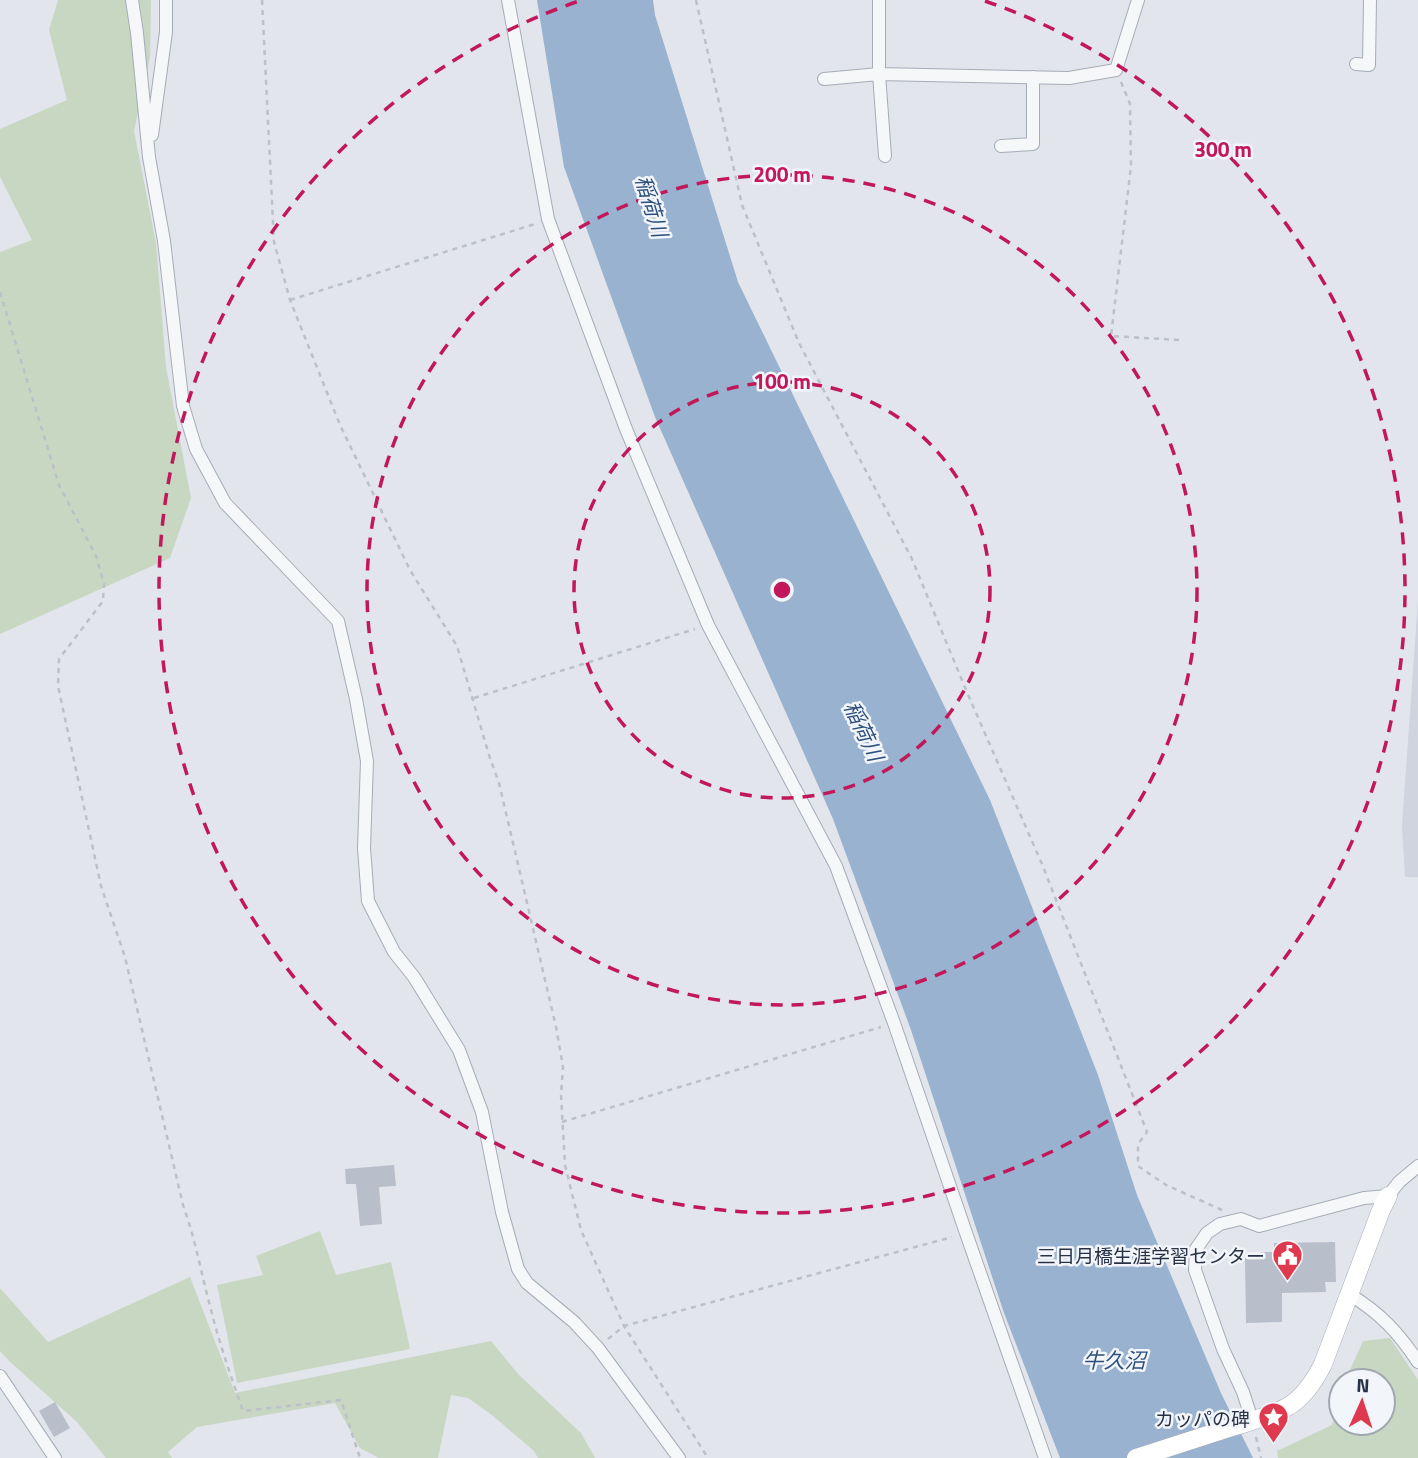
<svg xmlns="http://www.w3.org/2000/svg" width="1418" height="1458" font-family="'Titillium Web','Noto Sans JP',sans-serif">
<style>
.built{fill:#cfd4de}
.green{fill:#c7d7c2}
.water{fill:#99b2d0}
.building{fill:#b8beca}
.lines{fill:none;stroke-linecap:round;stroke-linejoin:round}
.street-casing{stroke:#a6acb7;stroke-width:14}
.secondary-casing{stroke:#a6acb7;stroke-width:19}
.path{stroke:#bcc0c7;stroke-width:2.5;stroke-dasharray:5 5;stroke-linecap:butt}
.street{stroke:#f5f7f9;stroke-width:12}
.secondary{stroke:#fff;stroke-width:18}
.ring{fill:none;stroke:#c2185b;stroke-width:3.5;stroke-dasharray:12 9}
.labels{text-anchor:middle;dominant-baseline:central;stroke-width:5;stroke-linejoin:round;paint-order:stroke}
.poi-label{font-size:19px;fill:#283246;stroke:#f2f5f9;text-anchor:end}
.water-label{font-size:21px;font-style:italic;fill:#2c507f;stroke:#f2f5f9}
.centre{fill:#c2185b;stroke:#f2f5f9;stroke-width:3.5}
.ring-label{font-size:21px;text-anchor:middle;font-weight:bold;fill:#c2185b;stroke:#f2f5f9;stroke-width:5;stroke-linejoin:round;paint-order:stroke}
</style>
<rect width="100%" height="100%" fill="#e2e5ec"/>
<path class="built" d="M1418,601v276h-13l-3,-52z"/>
<path class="green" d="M58,0h93l-1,58 -16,73 22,112 10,124 25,131 -21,60 -170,76v-382l32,-12 -32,-63v-48l67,-29 -18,-70z
M320,1231l16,44 55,-13 19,87 -173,34 -20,-98 46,-10 -7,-19z
M190,1277l45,116 256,-52 28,34 62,58 14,25h-57l-4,-7 -42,-36 -24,-17 -17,-3 -13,63h-59l-19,-10 -25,-45 -138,24 -29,25 4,6h-66l-29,-36 -69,-62 -8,-9v-63l48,54z
M1390,1338l28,42v78h-140l-1,-7 55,-26 9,-34v32h42v-42h-38l18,-40z"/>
<path class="water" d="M537,0h116l2,15 83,267 252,518 108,275 39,120 84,198 32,65h-193l-56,-145 -93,-283 -78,-211 -178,-402 -91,-250z"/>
<path class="building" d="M394,1165l2,21 -17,1 3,37 -22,2 -4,-42h-10l-1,-15z
M1335,1242l1,40h-11l1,10 -44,1v29l-36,1 -1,-65 16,-1v-5h13v-9z
M55,1402l15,26 -16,9 -15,-26z"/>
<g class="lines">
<defs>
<path id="street" d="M132,0l5,33 12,124 15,84 19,165 13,43 29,54 113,118 18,78 11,62 -3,87 4,53 26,51 20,25 45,73 23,62 20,100 16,57 9,14 47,39 24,26 81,110
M508,0l40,219 78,210 82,196 128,241 58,157 72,210 79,225
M879,0v74l6,82
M1356,64l13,1 1,-65
M824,79l55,-5 190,4 47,-8 22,-70
M152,135l14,-103v-32
M1001,146l32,-2v-67
M1349,1294c31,19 49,38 69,68
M0,1376l55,82
M1252,1420l-9,-28 -20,-43 -28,-79 1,-21 11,-16 13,-9 21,-5 18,7 105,-28 24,-2 11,-14 19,-16"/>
<path id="secondary" d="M1136,1458c31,-10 62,-20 93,-30 20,-6 42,-12 60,-22 16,-10 26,-26 34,-42l58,-154 7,-14"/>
</defs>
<use href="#street" class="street-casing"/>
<use href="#secondary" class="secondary-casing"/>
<path class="path" d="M262,0l12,242 16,58 50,125 70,145 47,76 32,109 10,28 57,244 7,40 -2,28 4,70 16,65 43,96 84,132
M696,0l46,205 57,138 113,216 54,131 76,174 105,268 -9,12v22l28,19 56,25
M1121,82l9,22 1,62 -20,170 68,4
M0,292l59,193 37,71 8,28 -1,17 -44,58 -1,27 43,200 24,71 58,248c12,33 18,67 27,101 9,36 21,71 33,105l98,-11 19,58
M290,300l245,-76
M474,698l221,-69
M562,1122l319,-95
M608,1339l16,-13 328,-89
M1256,1437l5,21"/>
<use href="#street" class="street"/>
<use href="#secondary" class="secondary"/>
</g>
<g class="ring">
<circle cx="782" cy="590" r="208"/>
<circle cx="782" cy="590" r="415"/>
<path d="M985 1A623 623 0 1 1 579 1"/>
</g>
<defs>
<symbol id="civic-pin" viewBox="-11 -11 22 30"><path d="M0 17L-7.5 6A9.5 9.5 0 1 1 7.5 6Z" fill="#de394f" stroke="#f2f5f9"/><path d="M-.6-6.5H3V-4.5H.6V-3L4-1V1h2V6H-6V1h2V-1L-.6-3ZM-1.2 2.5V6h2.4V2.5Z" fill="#fff"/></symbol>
<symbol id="sight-pin" viewBox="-11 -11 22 30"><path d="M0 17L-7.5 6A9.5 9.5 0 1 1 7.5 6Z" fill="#de394f" stroke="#f2f5f9"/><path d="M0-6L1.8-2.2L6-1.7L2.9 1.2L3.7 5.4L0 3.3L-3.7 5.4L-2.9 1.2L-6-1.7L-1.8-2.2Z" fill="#fff"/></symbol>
</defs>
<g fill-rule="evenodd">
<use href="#civic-pin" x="1270" y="1238" width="35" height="47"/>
<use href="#sight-pin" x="1256" y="1400" width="35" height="47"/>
</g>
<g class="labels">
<g class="poi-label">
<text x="1265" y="1255">三日月橋生涯学習センター</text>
<text x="1250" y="1418">カッパの碑</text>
</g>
<g class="water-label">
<text transform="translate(652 206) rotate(73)">稲荷川</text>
<text transform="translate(864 731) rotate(65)">稲荷川</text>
<text x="1114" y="1360">牛久沼</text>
</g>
</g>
<circle cx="782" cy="590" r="10" class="centre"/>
<g class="ring-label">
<text x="1223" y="157">300 m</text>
<text x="782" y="182">200 m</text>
<text x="782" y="389">100 m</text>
</g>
<g transform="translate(1362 1402) rotate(3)"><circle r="33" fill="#f2f5f9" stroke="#a1a7b1" stroke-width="2"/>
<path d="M0-5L12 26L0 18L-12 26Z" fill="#de394f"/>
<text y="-10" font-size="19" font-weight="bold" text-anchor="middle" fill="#283246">N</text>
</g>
</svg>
